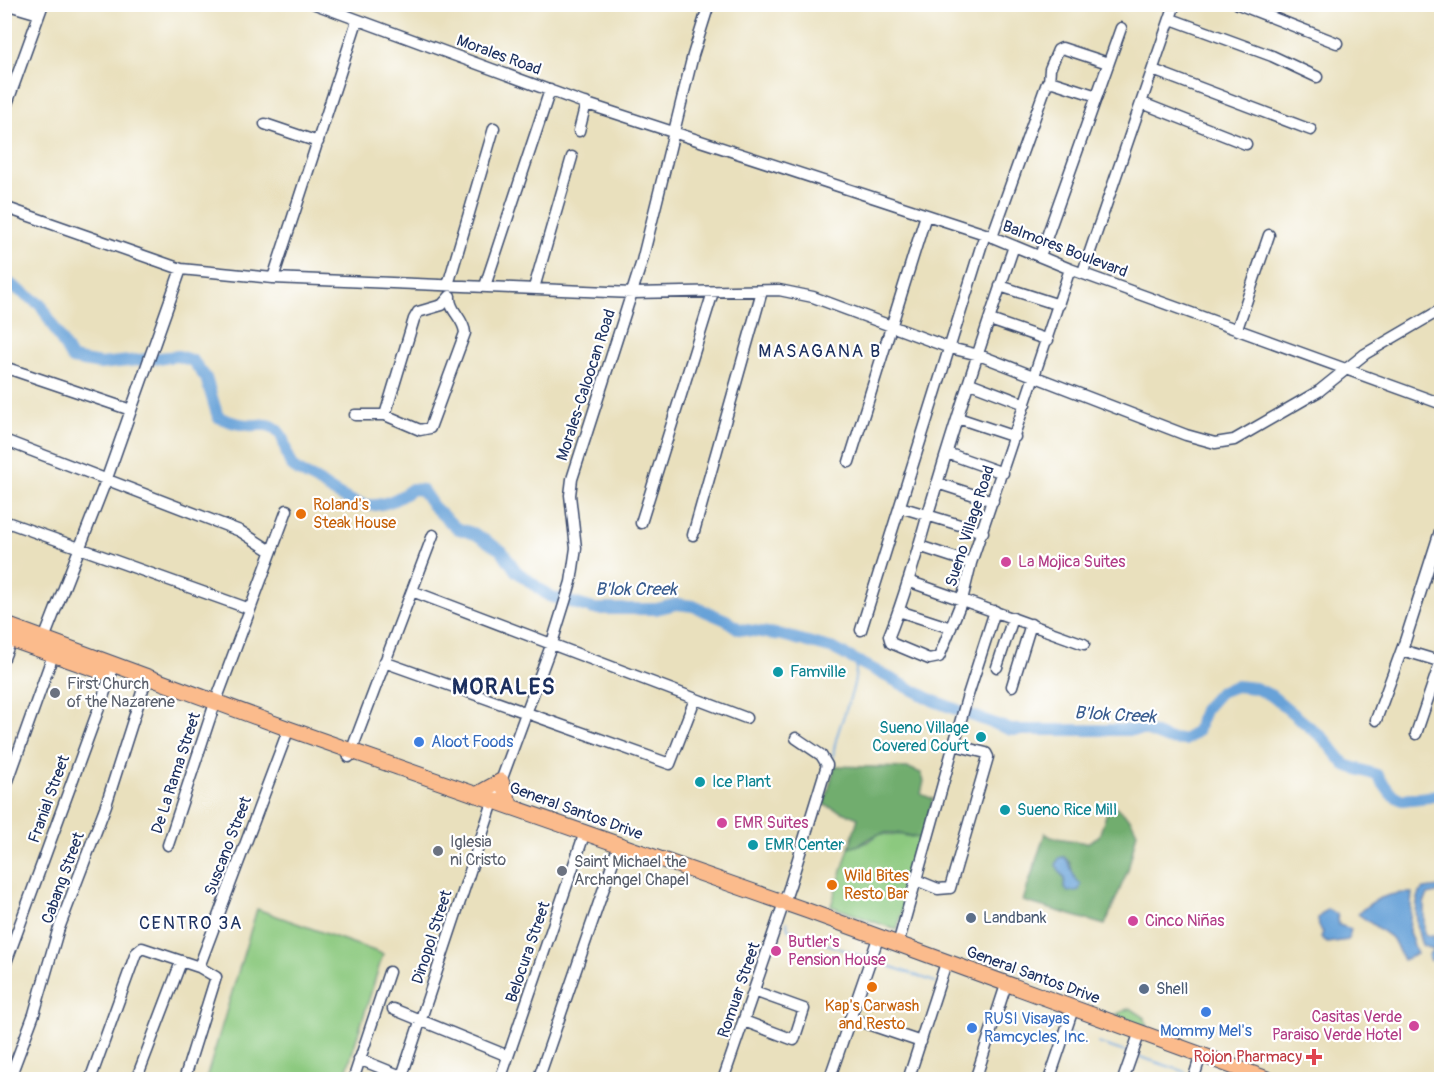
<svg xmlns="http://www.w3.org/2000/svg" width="1446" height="1084" font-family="Pangolin,sans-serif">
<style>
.green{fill:#8cc97f;stroke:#547c6e;stroke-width:1.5}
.forest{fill:#71ad6e;stroke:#466e66;stroke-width:1.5;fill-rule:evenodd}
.water{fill:#68a2d8;stroke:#42689b;stroke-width:1.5}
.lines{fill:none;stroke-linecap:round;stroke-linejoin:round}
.stream{stroke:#68a2d8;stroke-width:2}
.river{stroke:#68a2d8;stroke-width:12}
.minor-casing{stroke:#3a4a6c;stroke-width:13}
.highway-casing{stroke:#3a4a6c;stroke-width:17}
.minor{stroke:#fff;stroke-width:10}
.highway{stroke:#fbbb8c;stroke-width:15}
.food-dot{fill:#e8710a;stroke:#fff;stroke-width:2}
.hotel-dot{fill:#d1479c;stroke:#fff;stroke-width:2}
.culture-dot{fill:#0f9aa8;stroke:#fff;stroke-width:2}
.worship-dot{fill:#6b7280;stroke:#fff;stroke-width:2}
.shop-dot{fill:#3f7fe0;stroke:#fff;stroke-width:2}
.service-dot{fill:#5c6f8a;stroke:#fff;stroke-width:2}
.health-dot{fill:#e0444e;stroke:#fff;stroke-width:2}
.labels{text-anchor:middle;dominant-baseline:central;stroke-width:4.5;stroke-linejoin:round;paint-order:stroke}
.street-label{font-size:16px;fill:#1b2f5e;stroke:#fff}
.food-label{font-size:16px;fill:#c56008;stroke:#fff;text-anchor:start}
.hotel-label{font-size:16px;fill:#b23c85;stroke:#fff;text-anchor:start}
.culture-label{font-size:16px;fill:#0d838f;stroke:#fff;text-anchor:start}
.worship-label{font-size:16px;fill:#5b616d;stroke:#fff;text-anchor:start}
.shop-label{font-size:16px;fill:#366cbe;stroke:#fff;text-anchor:start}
.service-label{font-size:16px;fill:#4e5e75;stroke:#fff;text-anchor:start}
.health-label{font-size:16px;fill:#be3a42;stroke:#fff;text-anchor:end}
.neighbourhood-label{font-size:18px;letter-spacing:1.5px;fill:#1b2f5e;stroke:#fff}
.water-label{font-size:18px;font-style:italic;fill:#3a5d8f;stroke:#fff}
.district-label{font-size:22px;font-weight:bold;letter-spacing:1.5px;fill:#1b2f5e;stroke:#fff}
</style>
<rect width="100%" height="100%" fill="#fff"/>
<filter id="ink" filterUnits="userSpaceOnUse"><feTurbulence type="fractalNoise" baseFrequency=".0167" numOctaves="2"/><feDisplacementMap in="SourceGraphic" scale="12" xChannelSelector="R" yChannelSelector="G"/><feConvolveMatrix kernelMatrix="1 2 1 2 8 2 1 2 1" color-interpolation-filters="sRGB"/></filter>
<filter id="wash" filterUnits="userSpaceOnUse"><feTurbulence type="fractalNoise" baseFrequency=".008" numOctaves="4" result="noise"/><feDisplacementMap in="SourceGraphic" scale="24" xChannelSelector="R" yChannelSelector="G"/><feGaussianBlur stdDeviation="1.35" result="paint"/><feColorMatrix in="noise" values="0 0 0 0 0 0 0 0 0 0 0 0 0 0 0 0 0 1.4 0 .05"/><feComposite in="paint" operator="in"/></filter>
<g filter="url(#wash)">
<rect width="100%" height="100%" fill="#e9e0bd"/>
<path class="green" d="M879,834l23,1 20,4 -25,91 -66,-24 18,-58 19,-6z
M257,909l126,45 -39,125h-138z
M1130,1008l14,9 3,10 -32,-12z"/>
<path class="forest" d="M835,766l74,2 12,5 3,8 -3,13 12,5 -11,40c-12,-3 -30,-9 -43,-5 -10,3 -15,11 -30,14l9,-30 -34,-13z
M1114,805l17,15 6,12 -9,38 -23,55 -82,-24 22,-68 6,4 36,6 12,-7 10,-30zM1064,857l6,6 5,18 -11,6 1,-8 -9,-14 3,-7z"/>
<path class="water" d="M1064,857c9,8 6,20 17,27l-2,6 -11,2 -4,-5 1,-8 -9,-14 3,-7z
M1441,887v5l-13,3 -4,8v30l3,3h7l1,12 6,2v6l-11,5 -2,-6 5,-5 -11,-5c-5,-13 -10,-46 1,-56z
M1412,893l-3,39 8,22 -14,6 -10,-21 -35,-25c15,-16 33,-22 54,-21z
M1327,909l10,5 2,11 12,4 -3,11 -21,3 -6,-6 2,-5 -4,-5 -1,-9z"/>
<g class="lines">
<path class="stream" d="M833,762c0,-35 25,-65 23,-101
M787,922l1,7 13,6
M810,938l56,20
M875,960l8,3
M889,966l46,16
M1069,1033l13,4
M1098,1043l30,10
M1137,1056l49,16"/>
<path class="river" d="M4,280l37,25 31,54 28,5 78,-8 15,5 13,17 12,39c10,4 20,8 31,8 9,1 19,-3 27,4 11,10 8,25 16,37 5,6 17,10 24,14 35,24 58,38 96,9l10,1 11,16 23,22 19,6 27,17 14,20 33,25 45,13h62l21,-5 16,2 33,14 13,9 43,6 52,14 100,52 77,29h134l23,9 17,1 12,-9 7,-21 16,-18 16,-6 19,2 17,8 52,43 21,26 32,10 14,19 11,6 27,-3 13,-4"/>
</g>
</g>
<g filter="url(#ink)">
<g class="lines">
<defs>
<path id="minor" d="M5,4l34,10
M315,4l269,99 401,131 85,35 372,135
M1238,4l99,39
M1171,19l101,37 45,21
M1153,70l158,60
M1049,82l1,-13 8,-19 4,-2 46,15
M1142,103l104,41
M4,112l39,-108
M265,124l53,18
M579,131l7,-28
M4,207l177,62 92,9 360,15 146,-3 34,7 137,51 29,7 207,80 29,8 19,-3 85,-49 46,-37 77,-45
M992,237l55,-154 6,-1 44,14
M1040,256l81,-228
M1070,269l-99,294 -9,37 122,44
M1083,272l92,-268
M273,278l84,-257
M448,285l46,-157
M485,286l65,-196
M1000,286l59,19
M534,288l38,-131
M990,320l58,20
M1237,329l32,-94
M4,367l127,43
M970,383l55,21
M355,415h30l35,15 10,-2 35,-95c-1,-15 -16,-22 -15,-36
M385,415l29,-96 4,-7 24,-7 8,-9
M958,418l57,19
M4,440l236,91 31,20
M947,453l56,20
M849,462l77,-247
M937,483l56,18
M900,507l83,25
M4,521l246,88
M641,523l72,-231
M693,535l69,-244
M919,546l52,17
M908,581l54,19 -23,57 -10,2 -38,-16 -2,-7c20,-49 32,-101 48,-152 24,-80 50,-159 77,-238
M412,591l334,127
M899,611l52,17
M861,630l124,-396
M42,644l65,-166 74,-209
M1402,650l40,12
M4,658l7,-18
M384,662l286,102 25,-65
M997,667l16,-49
M1012,686l19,-62
M1376,720l29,-79 37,-116
M1416,734l26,-77
M349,757l84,-222
M4,792l49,-137
M168,845l45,-136 74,-199
M916,880l22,9 12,-1 38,-131 -2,-4 -32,-8
M898,944l69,-246 28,-87
M199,967l87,-231
M4,968l107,-293
M393,1009l115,47
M850,1018l71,24
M744,1021l50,19 10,-31 -50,-18
M359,1059l52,21
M402,1076l89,-268 61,-165 19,-61 5,-34 -6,-53 2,-16 70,-218 51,-206 16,-51
M9,1080l25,-66 24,-83 48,-126 38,-119
M90,1080l46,-127 6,-5 57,19 17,10 -32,103
M136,1080l45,-118
M353,1080l36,-108
M500,1080l84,-245
M538,1080l78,-227
M723,1080l67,-195 37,-120 -6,-10 -25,-17
M829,1080l47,-136
M908,1080l36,-111
M975,1080l29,-89
M1049,1080l22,-65
M1123,1080l14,-40
M1193,1080l6,-19"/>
<path id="highway" d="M4,624l285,105 519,182 462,169
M4,637l99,35
M476,795l25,-14 10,26"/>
</defs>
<use href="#minor" class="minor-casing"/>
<use href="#highway" class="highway-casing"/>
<use href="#minor" class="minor"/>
<use href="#highway" class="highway"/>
</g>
</g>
<g class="food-dot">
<circle cx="301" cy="514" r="6"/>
<circle cx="832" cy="885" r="6"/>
<circle cx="872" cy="987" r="6"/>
</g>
<g class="hotel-dot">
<circle cx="1006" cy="562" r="6"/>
<circle cx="722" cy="823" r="6"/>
<circle cx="1133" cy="921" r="6"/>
<circle cx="776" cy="951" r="6"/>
<circle cx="1414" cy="1026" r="6"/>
</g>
<g class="culture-dot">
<circle cx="778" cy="672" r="6"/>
<circle cx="981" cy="737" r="6"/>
<circle cx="700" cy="782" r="6"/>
<circle cx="1005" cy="810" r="6"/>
<circle cx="753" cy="845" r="6"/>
</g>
<g class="worship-dot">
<circle cx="55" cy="693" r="6"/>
<circle cx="438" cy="851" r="6"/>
<circle cx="562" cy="871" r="6"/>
</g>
<g class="shop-dot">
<circle cx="419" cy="742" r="6"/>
<circle cx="1206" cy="1012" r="6"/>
<circle cx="972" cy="1028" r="6"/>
</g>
<g class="service-dot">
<circle cx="971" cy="918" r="6"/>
<circle cx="1144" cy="989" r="6"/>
</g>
<path class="health-dot" d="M1311 1048h6v6h6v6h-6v6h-6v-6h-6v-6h6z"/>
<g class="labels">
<g class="street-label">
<text transform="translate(499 55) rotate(20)">Morales Road</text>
<text transform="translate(1065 249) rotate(21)">Balmores Boulevard</text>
<text transform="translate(586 385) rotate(-72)">Morales-Caloocan Road</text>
<text transform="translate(970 526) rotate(-72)">Sueno Village Road</text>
<text transform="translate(176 773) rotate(-72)">De La Rama Street</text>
<text transform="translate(49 799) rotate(-70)">Franial Street</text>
<text transform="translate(576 811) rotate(20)">General Santos Drive</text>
<text transform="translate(228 846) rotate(-69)">Suscano Street</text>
<text transform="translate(63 878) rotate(-70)">Cabang Street</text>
<text transform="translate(432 937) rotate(-72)">Dinopol Street</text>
<text transform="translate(528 952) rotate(-71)">Belocura Street</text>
<text transform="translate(1033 975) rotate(20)">General Santos Drive</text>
<text transform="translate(739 990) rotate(-71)">Romuar Street</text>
</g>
<g class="food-label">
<text x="313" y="505">Roland's<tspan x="313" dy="18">Steak House</tspan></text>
<text x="844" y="876">Wild Bites<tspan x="844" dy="18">Resto Bar</tspan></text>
<text x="872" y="1006" text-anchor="middle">Kap's Carwash<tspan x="872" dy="18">and Resto</tspan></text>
</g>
<g class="hotel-label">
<text x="1018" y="562">La Mojica Suites</text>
<text x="734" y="823">EMR Suites</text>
<text x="1145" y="921">Cinco Niñas</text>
<text x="788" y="942">Butler's<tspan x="788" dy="18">Pension House</tspan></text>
<text x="1402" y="1017" text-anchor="end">Casitas Verde<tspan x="1402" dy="18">Paraiso Verde Hotel</tspan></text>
</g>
<g class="culture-label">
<text x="790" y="672">Famville</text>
<text x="969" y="728" text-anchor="end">Sueno Village<tspan x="969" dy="18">Covered Court</tspan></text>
<text x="712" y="782">Ice Plant</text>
<text x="1017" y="810">Sueno Rice Mill</text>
<text x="765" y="845">EMR Center</text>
</g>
<g class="worship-label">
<text x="67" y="684">First Church<tspan x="67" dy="18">of the Nazarene</tspan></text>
<text x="450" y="842">Iglesia<tspan x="450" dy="18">ni Cristo</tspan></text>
<text x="574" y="862">Saint Michael the<tspan x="574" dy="18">Archangel Chapel</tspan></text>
</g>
<g class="shop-label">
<text x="431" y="742">Aloot Foods</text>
<text x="984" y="1019">RUSI Visayas<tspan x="984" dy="18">Ramcycles, Inc.</tspan></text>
<text x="1206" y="1031" text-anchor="middle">Mommy Mel's</text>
</g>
<g class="service-label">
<text x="983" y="918">Landbank</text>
<text x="1156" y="989">Shell</text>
</g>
<g class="health-label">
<text x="1302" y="1057">Rojon Pharmacy</text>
</g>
<g class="neighbourhood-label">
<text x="820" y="351">MASAGANA B</text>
<text x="191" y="923">CENTRO 3A</text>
</g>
<g class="water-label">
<text x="636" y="589">B'lok Creek</text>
<text transform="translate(1115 715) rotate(3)">B'lok Creek</text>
</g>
<g class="district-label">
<text x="504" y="687">MORALES</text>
</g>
</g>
<rect width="1446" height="1084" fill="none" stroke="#fff" stroke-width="24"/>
</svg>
